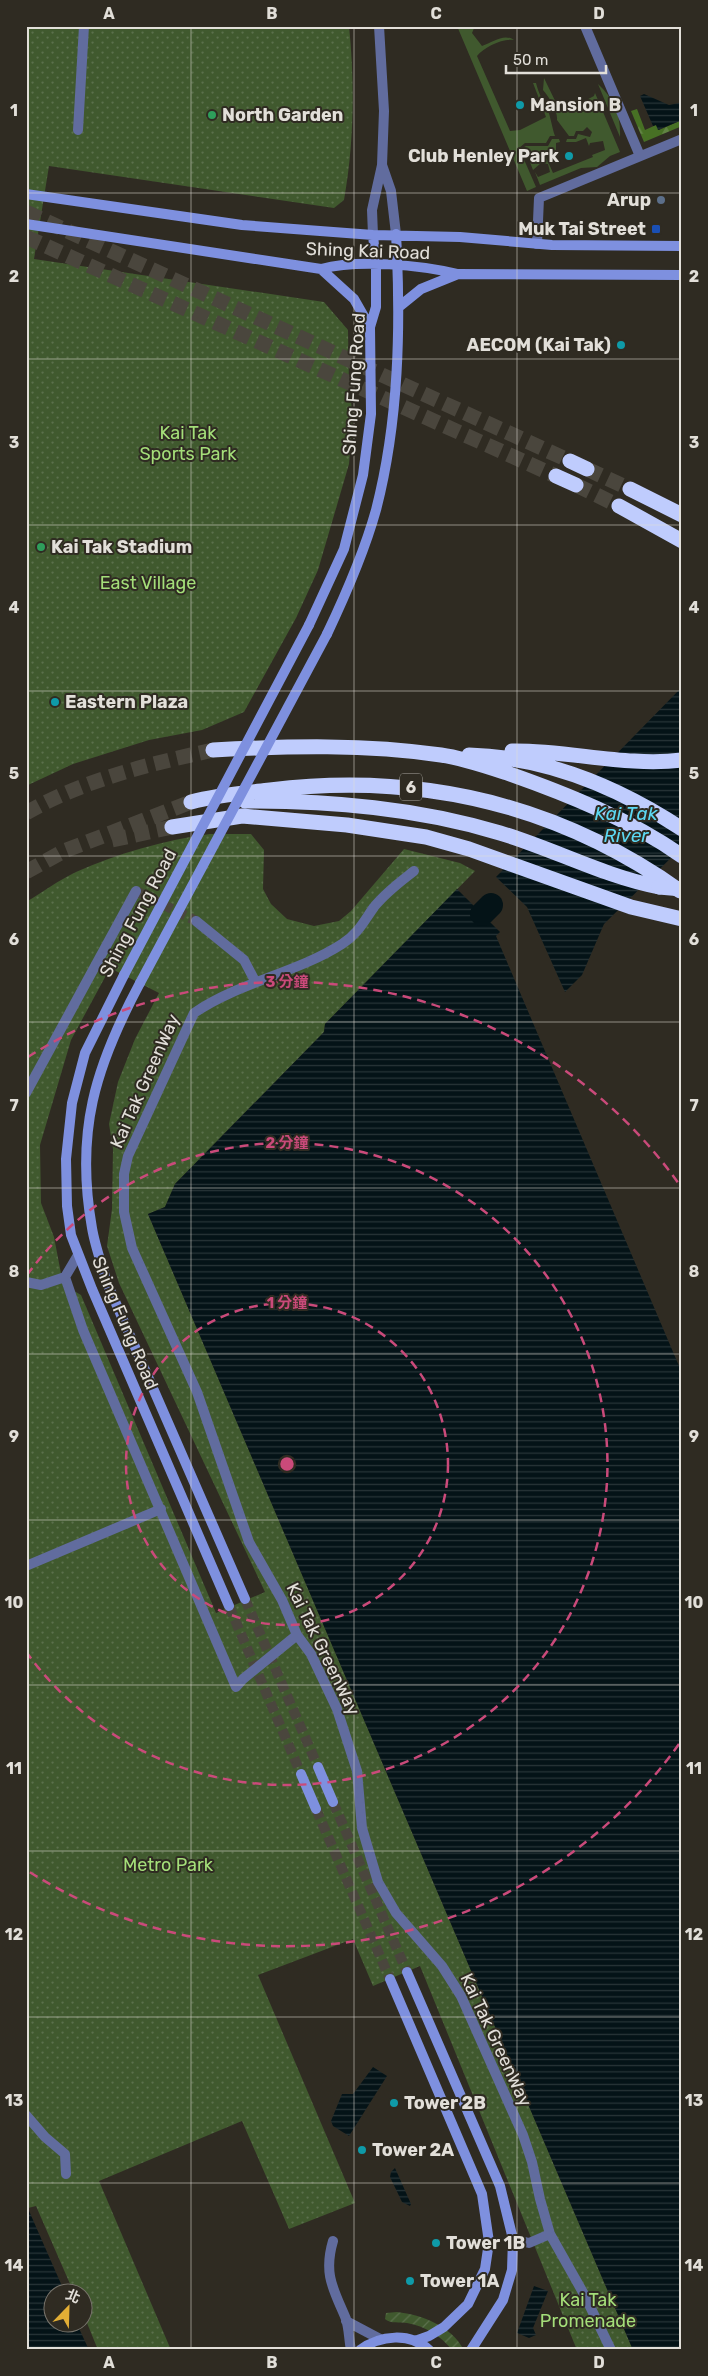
<svg xmlns="http://www.w3.org/2000/svg" width="708" height="2376" font-family="Rubik,'Noto Sans TC',sans-serif">
<style>
.grass{fill:#40592e}
.forest{fill:url(#forest-firs)}
.park{fill:url(#park-dots);fill-rule:evenodd}
.garden{fill:url(#garden-furrows)}
.water{fill:url(#water-rules)}
.lines{fill:none;stroke-linecap:round;stroke-linejoin:round}
.river{stroke:#041317;stroke-width:24}
.street-tunnel{stroke:#4a463d;stroke-width:10;stroke-dasharray:10 5;stroke-linecap:butt}
.secondary-tunnel{stroke:#4a463d;stroke-width:10;stroke-dasharray:10 5;stroke-linecap:butt}
.highway-tunnel{stroke:#4a463d;stroke-width:15;stroke-dasharray:15 8;stroke-linecap:butt}
.street{stroke:#616c9e;stroke-width:10}
.secondary{stroke:#7e90df;stroke-width:10}
.highway{stroke:#bfccfd;stroke-width:15}
.secondary-bridge{stroke:#7e90df;stroke-width:10}
.highway-bridge{stroke:#bfccfd;stroke-width:15}
.grid{fill:none;stroke:#e2dfd9;stroke-width:1;stroke-opacity:0.55}
.ring{fill:none;stroke:#ca4a7a;stroke-width:2.5;stroke-dasharray:9 6}
.culture-dot{fill:#0f9aa8;stroke:#2f2b22;stroke-width:2}
.leisure-dot{fill:#2e9e5b;stroke:#2f2b22;stroke-width:2}
.service-dot{fill:#5c6f8a;stroke:#2f2b22;stroke-width:2}
.transit-dot{fill:#1a4fb4;stroke:#2f2b22;stroke-width:2}
.labels{text-anchor:middle;dominant-baseline:central;stroke-width:4;stroke-linejoin:round;paint-order:stroke}
.shield{fill:#2f2b22;stroke:#aca9a2;stroke-width:1}
.shield-label{font-size:16px;font-weight:bold;fill:#e2dfd9}
.poi-label{font-size:18px;font-weight:bold;fill:#e2dfd9;stroke:#2f2b22;text-anchor:start}
.street-label{font-size:18px;fill:#e2dfd9;stroke:#2f2b22}
.park-label{font-size:18px;fill:#a4de79;stroke:#2f2b22}
.water-label{font-size:19px;font-style:italic;fill:#5cd9f4;stroke:#2f2b22}
.centre{fill:#ca4a7a;stroke:#2f2b22;stroke-width:2.5}
.ring-label{font-size:15px;text-anchor:middle;font-weight:bold;fill:#ca4a7a;stroke:#2f2b22;stroke-width:4;stroke-linejoin:round;paint-order:stroke}
.neatline{fill:none;stroke:#e2dfd9;stroke-width:2}
.grid-label{font-size:16px;text-anchor:middle;font-weight:bold;fill:#e2dfd9}
</style>
<defs>
<pattern id="forest-firs" width="22" height="20" patternUnits="userSpaceOnUse" patternTransform="scale(1.25)"><rect width="22" height="20" fill="#477024"/><path d="M5 1l3.5 6h-7zM16 11l3.5 6h-7z" fill="#618443"/></pattern>
<pattern id="park-dots" width="8" height="8" patternUnits="userSpaceOnUse" patternTransform="scale(1.25)"><rect width="8" height="8" fill="#40592e"/><path d="M2 2h.1M6 6h.1" fill="none" stroke="#5b704c" stroke-width="1.8" stroke-linecap="round"/></pattern>
<pattern id="garden-furrows" width="10" height="10" patternUnits="userSpaceOnUse" patternTransform="scale(1.25)"><rect width="10" height="10" fill="#40592e"/><path d="M-1 1l2-2M0 10L10 0M9 11l2-2" fill="none" stroke="#5b704c"/></pattern>
<pattern id="water-rules" width="6" height="5" patternUnits="userSpaceOnUse" patternTransform="scale(1.25)"><rect width="6" height="5" fill="#041317"/><path d="M0 2.5h6" fill="none" stroke="#283538"/></pattern>
</defs>
<rect width="100%" height="100%" fill="#2f2b22"/>
<path class="grass" d="M457,26h18l-3,7 10,13c11,-4 22,-13 32,-6 -11,-2 -30,7 -37,16l33,75 10,-1 26,-13 -13,-34h3c3,12 6,15 11,26 3,4 5,19 8,27h-5l-4,7h-21l-6,5 17,39 -9,4z
M544,78l16,33 9,-2 25,-13 1,-3 25,59 -10,4 -13,11 -16,1 -41,17 -5,-13 3,5 12,-5 -2,-8 -7,-1 -8,7 -9,-23 2,-1h22l4,-7h7l1,3 -4,1v7l-11,5 8,18 40,-16 -1,-2 13,-5 -2,-9 -13,2 -1,3 -3,-8 -10,4h-10l1,-3h9l2,-5 12,3 2,-5 -5,-5 -4,4h-7l-2,5h-5l-12,-16c1,-9 -8,-23 -14,-30z
M598,84c16,15 23,31 22,53z"/>
<path class="forest" d="M637,109l8,21 11,-5 3,5 23,-10v6l-38,16 -13,-31z"/>
<path class="park" d="M26,26h323c6,58 5,118 -5,174l-10,8 -285,-42 -15,93 290,43 24,28 1,57 4,30 -4,47 -31,106 -22,48 -52,94 -42,18 -53,10 -76,24 -47,22z
M210,834h41l13,16 -1,39 8,15 16,15 27,7 25,-5 12,-10 53,-62 56,14 15,8 -150,153 -1,8 -149,152 -10,23 -17,7 485,1136h-56l-157,-384 -47,20 -20,-47 -95,36 97,228 -66,26 -47,-108 -143,60 72,169h-73l-15,-37 -1,-19 -8,-1 -38,-87 -8,2 -2,-4v-1302c17,-10 33,-22 50,-30 42,-19 89,-32 134,-38zM110,968l49,25 -24,46 -17,43 -9,42 4,25 -1,60 -5,37 12,37 146,309 -49,21 -135,-318 -12,-7 -5,1 -10,-52 -13,-34 -1,-58 31,-105z"/>
<path class="garden" d="M397,2312c26,3 54,14 67,38h-12c-11,-14 -27,-24 -45,-27 -7,-1 -17,1 -22,-4l1,-6z"/>
<path class="water" d="M644,94l25,11 10,-2 3,8v9l-24,10 -2,-5 -3,1 -13,-30z
M682,687v160l-78,77 -22,51 -17,17 -38,-85 -31,-30z
M457,889l43,43 -4,4 186,437v977h-49l-485,-1136 17,-7 10,-23 149,-152 1,-8z
M373,2067l14,9 -38,60 -16,-10 -2,-5 11,-27h11z
M395,2168l16,36 -1,2 -8,-4 -12,-25 1,-5z
M26,2204l39,89 -13,1v30h25l12,26h-63z
M534,2286l14,5 -15,37 3,7 -7,3 -12,-5z"/>
<g class="lines">
<path class="river" d="M482,914l9,-9"/>
<path class="street-tunnel" d="M136,891l60,30"/>
<path class="secondary-tunnel" d="M245,1599l73,168
M229,1606l72,168
M333,1802l74,170
M316,1809l74,170"/>
<path class="highway-tunnel" d="M26,212l544,249
M26,237l530,239
M587,469l43,20
M576,485l43,21
M26,813c57,-33 124,-49 187,-63
M112,840l60,-13
M26,872l38,-21 127,-49"/>
<path class="street" d="M585,26l55,130
M78,130l6,-104
M382,165l9,26 5,43
M373,235l-1,-25 10,-45 2,-54 -5,-85
M537,244l2,-46 143,-59
M414,871c-14,11 -28,21 -40,36 -10,14 -16,27 -32,37 -45,29 -103,38 -148,69l-66,143 -4,18v38l8,36 65,144 52,150 33,58 15,35 14,19 26,55 20,62 5,57 16,54 18,31 46,53 19,30 62,139 9,27 8,37 10,35 35,62 26,54
M196,921l48,39 11,21
M26,1093l110,-202
M65,1277l18,53 153,357 7,-8 54,-44
M26,1282l15,3 24,-8 13,-22
M26,1566l135,-57
M26,2115l19,22 20,17 1,20
M513,2239l16,4 21,-9
M333,2241c-10,34 1,49 13,78 3,9 3,21 5,31
M346,2321l34,18"/>
<path class="secondary" d="M26,194l216,31 131,10 87,2 92,8 130,1
M26,224l295,45c38,-10 99,-4 137,5l224,1
M321,269l33,30 16,28
M400,306l21,-17 37,-15
M309,625l35,-76 19,-74 8,-61 -1,-87 6,-20v-42l-3,-30
M327,634c19,-40 37,-81 49,-124 23,-89 25,-184 20,-276
M124,975l-39,78 -13,50 -6,56 1,47 4,29 21,54 137,317
M140,983c-45,84 -65,149 -48,245 3,18 10,37 15,55l138,316
M318,1767l15,35
M301,1774l15,35
M407,1972l93,214 13,53 -1,31 -9,30 -32,50
M390,1979l92,215 7,48 -4,27 -17,35 -24,23 -15,9 -14,5
M360,2350c20,-15 50,-18 69,0"/>
<path class="highway" d="M570,461l17,8
M556,476l20,9
M630,489l52,26
M619,506l63,35
M213,750c77,-4 152,-6 228,5 22,3 45,11 66,18 60,21 122,46 175,83
M512,751c56,-1 115,16 170,9
M469,755c76,2 149,32 213,74
M245,801c87,0 172,7 255,32 54,16 103,43 159,54
M191,802c26,-7 52,-9 79,-12 149,-18 287,14 410,101
M172,827l70,-11 105,9 79,12 43,12 162,58 51,12"/>
<path class="secondary-bridge" d="M124,975l185,-350
M140,983l187,-349"/>
<path class="highway-bridge" d="M659,887l23,2"/>
</g>
<path class="grid" d="M191,26v2324M354,26v2324M517,26v2324M26,193h656M26,359h656M26,525h656M26,691h656M26,856h656M26,1022h656M26,1188h656M26,1354h656M26,1520h656M26,1685h656M26,1851h656M26,2017h656M26,2183h656"/>
<g class="ring">
<circle cx="287" cy="1464" r="161"/>
<path d="M27 1275A321 321 0 1 1 27 1653"/>
<path d="M679 1744A482 482 0 0 1 28 1871M28 1057A482 482 0 0 1 679 1184"/>
</g>
<g class="culture-dot">
<circle cx="520" cy="105" r="5"/>
<circle cx="569" cy="156" r="5"/>
<circle cx="621" cy="345" r="5"/>
<circle cx="55" cy="702" r="5"/>
<circle cx="394" cy="2103" r="5"/>
<circle cx="362" cy="2150" r="5"/>
<circle cx="436" cy="2243" r="5"/>
<circle cx="410" cy="2281" r="5"/>
</g>
<g class="leisure-dot">
<circle cx="212" cy="115" r="5"/>
<circle cx="41" cy="547" r="5"/>
</g>
<circle class="service-dot" cx="661" cy="200" r="5"/>
<rect class="transit-dot" x="651" y="224" width="10" height="10" rx="2.5"/>
<g class="labels">
<rect class="shield" x="400" y="773.5" width="22" height="27" rx="4"/>
<g class="shield-label">
<text x="411" y="787">6</text>
</g>
<g class="poi-label">
<text x="530" y="105">Mansion B</text>
<text x="222" y="115">North Garden</text>
<text x="559" y="156" text-anchor="end">Club Henley Park</text>
<text x="651" y="200" text-anchor="end">Arup</text>
<text x="646" y="229" text-anchor="end">Muk Tai Street</text>
<text x="611" y="345" text-anchor="end">AECOM (Kai Tak)</text>
<text x="51" y="547">Kai Tak Stadium</text>
<text x="65" y="702">Eastern Plaza</text>
<text x="404" y="2103">Tower 2B</text>
<text x="372" y="2150">Tower 2A</text>
<text x="446" y="2243">Tower 1B</text>
<text x="420" y="2281">Tower 1A</text>
</g>
<g class="street-label">
<text transform="translate(368 251) rotate(2)">Shing Kai Road</text>
<text transform="translate(354 384) rotate(-86)">Shing Fung Road</text>
<text transform="translate(138 913) rotate(-62)">Shing Fung Road</text>
<text transform="translate(145 1081) rotate(-66)">Kai Tak GreenWay</text>
<text transform="translate(125 1323) rotate(67)">Shing Fung Road</text>
<text transform="translate(323 1649) rotate(64)">Kai Tak GreenWay</text>
<text transform="translate(496 2040) rotate(65)">Kai Tak GreenWay</text>
</g>
<g class="park-label">
<text x="188" y="433">Kai Tak<tspan x="188" dy="21">Sports Park</tspan></text>
<text x="148" y="583">East Village</text>
<text x="168" y="1865">Metro Park</text>
<text x="588" y="2300">Kai Tak<tspan x="588" dy="21">Promenade</tspan></text>
</g>
<g class="water-label">
<text x="626" y="813">Kai Tak<tspan x="626" dy="22">River</tspan></text>
</g>
</g>
<circle cx="287" cy="1464" r="8" class="centre"/>
<g class="ring-label">
<text x="287" y="987">3 分鐘</text>
<text x="287" y="1148">2 分鐘</text>
<text x="287" y="1308">1 分鐘</text>
</g>
<rect width="708" height="2376" fill="none" stroke="#2f2b22" stroke-width="55"/>
<g transform="translate(68 2308) rotate(23)"><circle r="24" fill="#2f2b22" stroke="#77736b"/>
<path d="M0-4L9 19L0 12L-9 19Z" fill="#e3ae35"/>
<text y="-8" font-size="14" font-weight="bold" text-anchor="middle" fill="#e2dfd9">北</text>
</g>
<path d="M506 65v8h100v-8" fill="none" stroke="#e2dfd9" stroke-width="2.5"/>
<text x="513" y="65" font-size="15" fill="#e2dfd9" stroke="#2f2b22" stroke-width="4" paint-order="stroke">50 m</text>
<rect x="28" y="28" width="652" height="2320" class="neatline"/>
<g class="grid-label">
<text x="109" y="19">A</text>
<text x="272" y="19">B</text>
<text x="436" y="19">C</text>
<text x="599" y="19">D</text>
<text x="14" y="116">1</text>
<text x="694" y="116">1</text>
<text x="14" y="282">2</text>
<text x="694" y="282">2</text>
<text x="14" y="448">3</text>
<text x="694" y="448">3</text>
<text x="14" y="613">4</text>
<text x="694" y="613">4</text>
<text x="14" y="779">5</text>
<text x="694" y="779">5</text>
<text x="14" y="945">6</text>
<text x="694" y="945">6</text>
<text x="14" y="1111">7</text>
<text x="694" y="1111">7</text>
<text x="14" y="1277">8</text>
<text x="694" y="1277">8</text>
<text x="14" y="1442">9</text>
<text x="694" y="1442">9</text>
<text x="14" y="1608">10</text>
<text x="694" y="1608">10</text>
<text x="14" y="1774">11</text>
<text x="694" y="1774">11</text>
<text x="14" y="1940">12</text>
<text x="694" y="1940">12</text>
<text x="14" y="2106">13</text>
<text x="694" y="2106">13</text>
<text x="14" y="2271">14</text>
<text x="694" y="2271">14</text>
<text x="109" y="2368">A</text>
<text x="272" y="2368">B</text>
<text x="436" y="2368">C</text>
<text x="599" y="2368">D</text>
</g>
</svg>
